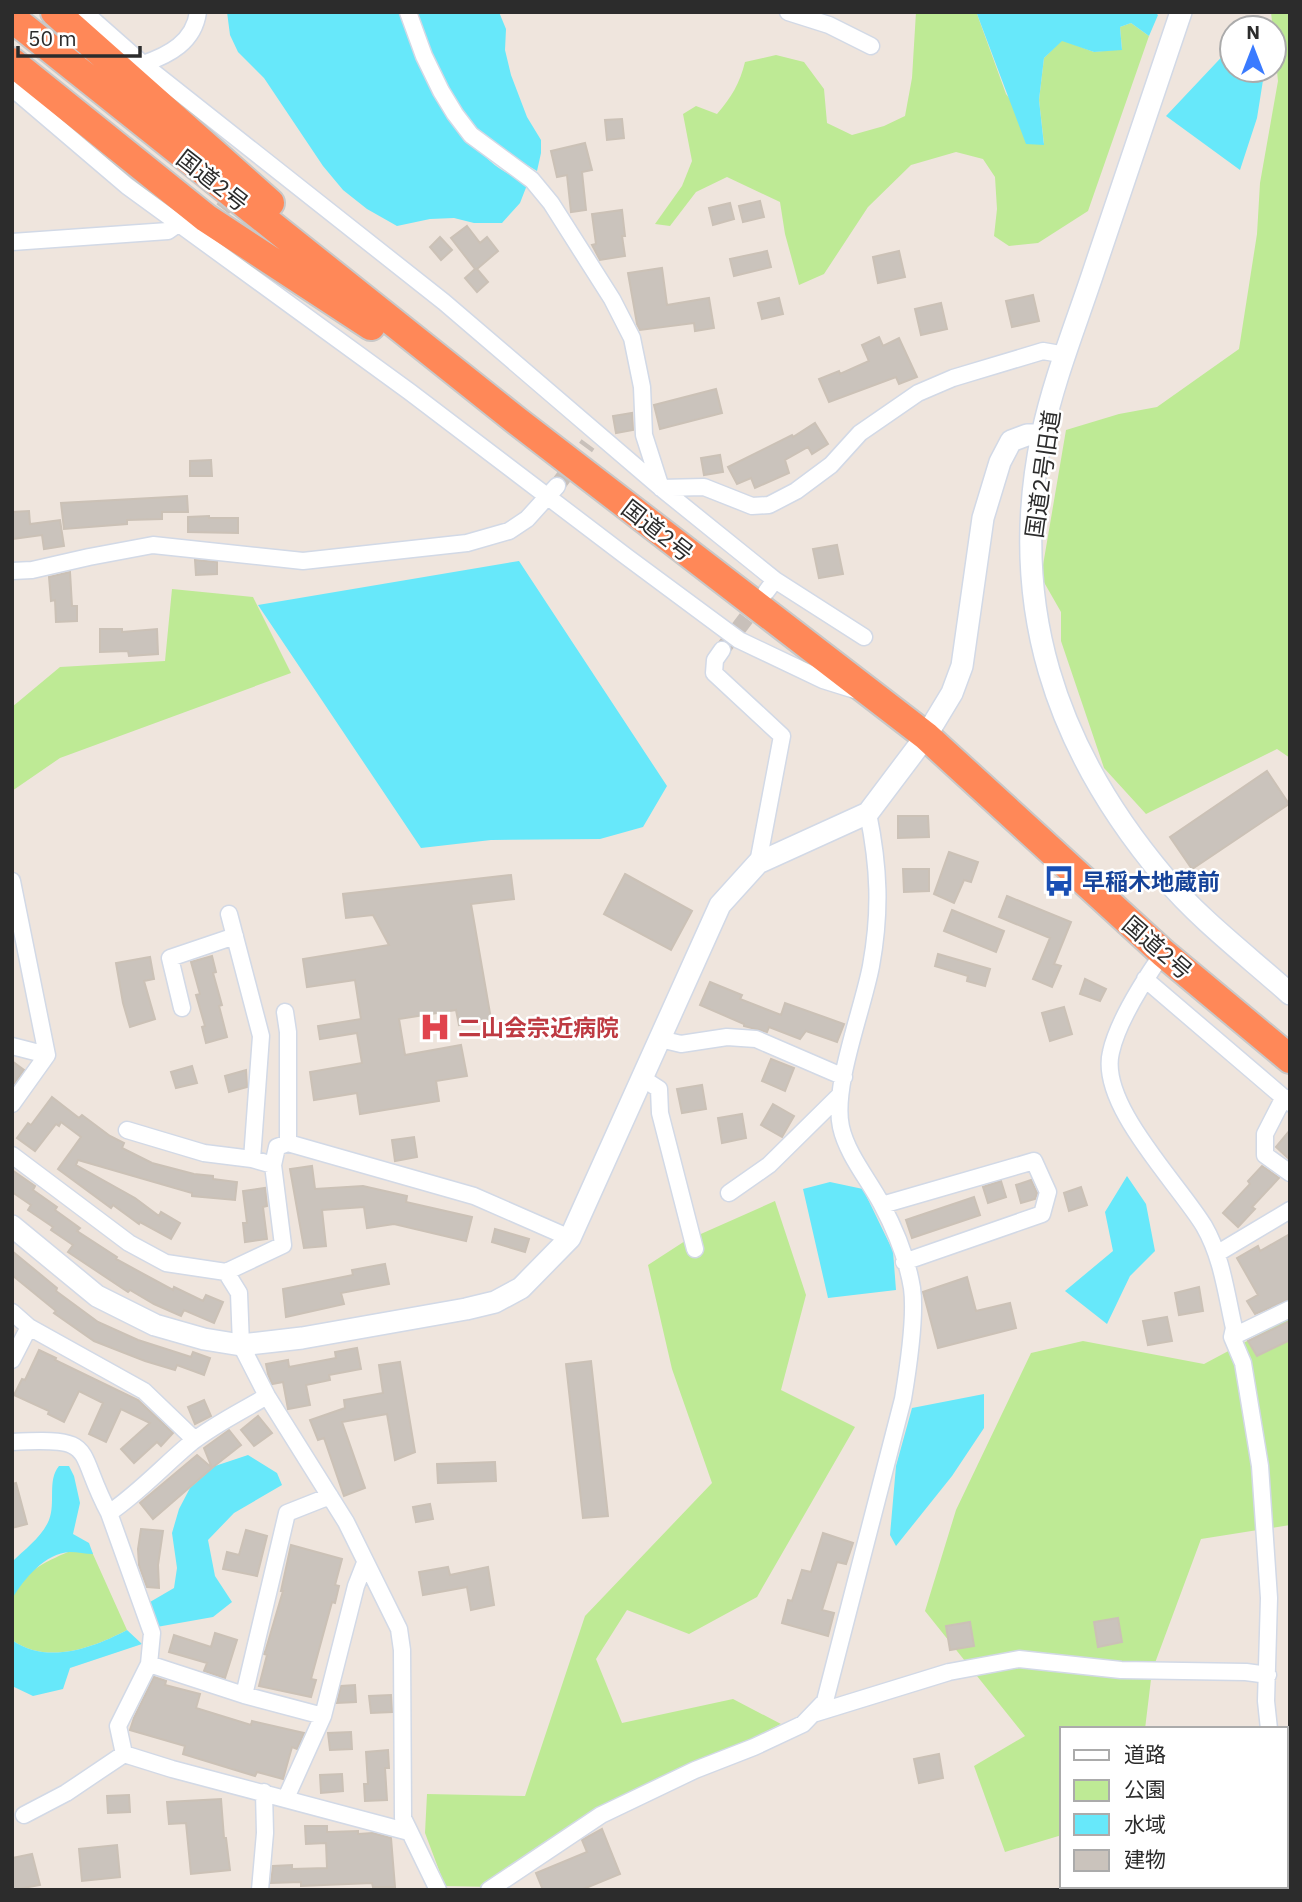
<svg xmlns="http://www.w3.org/2000/svg" width="1302" height="1902" font-family="'IBM Plex Sans','Noto Sans JP',sans-serif">
<style>
.green{fill:#beea95}
.water{fill:#67e8fa}
.building{fill:#cac3bc;stroke:#cbc1b6;stroke-width:2}
.lines{fill:none;stroke-linecap:round;stroke-linejoin:round}
.street-tunnel{stroke:#c8c0ba;stroke-width:16;stroke-dasharray:16 8;stroke-linecap:butt}
.street-casing{stroke:#d2d9e6;stroke-width:19}
.secondary-casing{stroke:#d2d9e6;stroke-width:24}
.highway-casing{stroke:#c8c8c8;stroke-width:32}
.street{stroke:#fff;stroke-width:16}
.secondary{stroke:#fff;stroke-width:21}
.highway{stroke:#ff8858;stroke-width:28}
.labels{text-anchor:middle;dominant-baseline:central;stroke-width:5;stroke-linejoin:round;paint-order:stroke}
.street-label{font-size:23px;fill:#2c2c2c;stroke:#fff}
.transit-label{font-size:23px;font-weight:bold;fill:#164399;stroke:#fff;text-anchor:start}
.health-label{font-size:23px;font-weight:bold;fill:#be3a42;stroke:#fff;text-anchor:start}
</style>
<rect width="100%" height="100%" fill="#efe5dd"/>
<path class="green" d="M916,12h63l-2,2 29,80 38,50 -5,-44 5,-42 18,-18 32,12 28,-3 -2,-22 11,-4 18,13 -61,175 -50,32 -29,3 -15,-10 3,-27 -2,-32 -12,-18 -27,-7 -45,13 -43,42 -44,67 -25,11 -14,-51 -5,-32 -53,-25 -31,15 -26,34 -15,-2 27,-38 10,-25 -9,-47 13,-8 21,8c14,-16 23,-31 28,-52l31,-7 28,7 20,27 3,34 25,12 32,-9 21,-10 7,-38z
M1271,12h19v746l-13,-9 -131,65 -42,-46 -43,-127v-29l-20,-35 25,-147 53,-16 38,-7 82,-58 18,-115 3,-51 18,-102z
M172,589l81,8 38,76 -231,85 -48,33v-84l48,-40 105,-6z
M775,1201l31,94 -25,95 74,37 -98,170 -68,37 -62,-24 -31,49 26,64 111,-24 48,25 -131,66 -156,97 -49,-1 -20,-53 2,-39 98,2 60,-180 127,-133 -40,-114 -24,-104 37,-24z
M1290,1318v207l-89,14 -49,132 -7,58h-83v106l-57,17 -31,-86 51,-30 -100,-125 31,-101 75,-157 52,-12 121,23z
M68,1552h24l35,78c-34,18 -80,35 -115,10 0,-12 -1,-26 0,-39 4,-26 35,-40 56,-49z"/>
<path class="water" d="M227,12h174c20,59 42,108 89,149 11,10 25,16 37,24l-7,18 -18,20h-28l-20,-5 -24,1 -33,7 -30,-17 -24,-19 -20,-24 -59,-88 -26,-26 -8,-17z
M416,12h83l7,17 -1,21 6,25 16,42 14,23v13l-4,18c-20,-12 -40,-25 -58,-40 -35,-30 -48,-78 -63,-119z
M979,12h176l3,3 -9,21 -18,-13 -11,4 2,23 -28,2 -32,-11 -18,17 -5,42 5,45 -18,-1 -49,-130z
M1232,46v24h31l1,4 -7,44 -17,52 -74,-54z
M519,561l148,225 -24,41 -43,12 -109,1 -70,8 -163,-243z
M1127,1176l19,28 9,47 -25,25 -23,48 -42,-33 48,-40 -8,-39z
M830,1182l33,7 30,62 3,39 -68,8 -25,-109z
M984,1394v34l-32,48 -56,70 -6,-11 6,-69 16,-58z
M248,1455l29,18 5,12 -48,28 -26,27 7,36 17,26 -19,15 -62,11 -1,-26 24,-14 3,-20 -5,-35 7,-24 11,-21 25,-22z
M59,1466h10l5,10 6,27 -7,31 16,9 4,11c-8,0 -15,-2 -23,-2 -25,1 -46,27 -58,47v-37c13,-13 30,-25 37,-42 7,-17 -2,-40 10,-54z
M127,1630l15,14 -72,24 -7,21 -30,7 -21,-10v-46c35,25 81,8 115,-10z"/>
<path class="building" d="M622,119l2,19 -17,2 -2,-20z
M585,143l7,27 -10,2 4,38 -15,2 -4,-37 -10,2 -6,-26z
M760,201l4,16 -21,5 -4,-16z
M730,203l4,16 -21,6 -4,-17z
M622,210l3,26h-3l3,20 -25,4 -8,-15 4,-1 -4,-30z
M467,226l13,17 7,-6 11,14 -21,18 11,13 -11,10 -12,-14 10,-9 -24,-31z
M440,237l12,13 -11,10 -11,-13z
M767,251l4,16 -37,9 -4,-17z
M899,251l6,26 -27,6 -5,-26z
M662,268l5,37 42,-7 5,30 -19,3 -1,-8 -54,7 -3,-6 -9,-51z
M1033,295l6,26 -27,6 -6,-26z
M779,298l4,16 -21,5 -4,-16z
M941,303l6,26 -26,6 -6,-26z
M879,337l4,9 16,-8 18,39 -18,7 -3,-7 -67,25 -10,-23 20,-8 1,3 29,-13 -7,-16z
M716,389l6,24 -62,16 -6,-24z
M632,413l1,17 -17,3 -3,-17z
M815,423l13,21 -16,10 -4,-7 -23,13 4,13 -34,15 -4,-10 -14,6 -9,-17 64,-32 1,2z
M720,455l3,17 -19,3 -3,-17z
M211,460l1,16h-22v-15z
M187,496l1,16h-26v7l-35,1v4l-63,5 -3,-26z
M29,511l1,13 30,-4 4,26 -20,3 -2,-14 -30,4v-27z
M209,516v2h29v15l-50,-1v-15z
M837,545l6,29 -24,4 -6,-29z
M195,560l22,2v12l-21,1z
M70,572l2,34h5v15l-21,1 -1,-22 -4,1 -2,-24z
M100,629h22v3l35,-3 1,25 -29,2 -1,-5 -28,1z
M1267,771l22,33 -97,65 -22,-32z
M898,816h30l1,21 -31,1z
M949,852l29,10 -7,20 -7,-2 -10,23 -20,-9z
M903,869h26v22l-25,1z
M625,874l67,37 -21,39 -67,-36z
M511,875l3,24 -43,5 20,115 -32,6 -3,-15 -57,9 6,36 56,-10 6,31 -31,5 3,20 -79,13 -3,-21 -43,7 -4,-28 52,-9 -5,-30 -37,6 -2,-13 43,-7 -6,-39 -48,7 -4,-28 86,-14 -16,-30 -27,3 -3,-24z
M1007,896l64,26 -17,42 7,2 -9,21 -19,-8 17,-41 -51,-21z
M952,910l52,21 -8,21 -52,-21z
M938,954l52,15 -5,17 -18,-5 1,-5 -33,-10z
M212,956l4,16 -3,1 9,32 -3,1 8,31 -21,6 -4,-16 3,-1 -9,-31 4,-1 -9,-32z
M150,957l4,22 -10,2 11,38 -25,8 -7,-24 -7,-40z
M1085,979l21,10 -6,12 -20,-7z
M710,982l32,13 -2,4 41,16 4,-12 59,21 -7,18 -31,-11 -6,8 -31,-12 -2,5 -23,-6v-2l-44,-19z
M1064,1007l8,27 -22,7 -8,-28z
M771,1059l23,9 -9,23 -23,-10z
M12,1061l12,9 -12,16z
M192,1066l5,17 -21,5 -5,-16z
M246,1070l1,17 -18,5 -4,-16z
M702,1085l4,24 -24,4 -5,-24z
M52,1097l27,21 3,-3 28,21 14,7 -2,5 30,15 42,11 19,2v3l24,3 -2,18 -43,-4v-3l-114,-33 -2,5 59,33 24,18 2,-4 19,11 -9,16 -31,-17 -1,2 -26,-19 -2,3 -53,-39 23,-32 -20,-15 -2,4 -3,-2 -21,27 -18,-13 11,-15 3,2z
M773,1104l21,12 -12,21 -21,-12z
M742,1114l4,24 -24,5 -4,-25z
M1290,1130v30l-14,-13z
M414,1137l3,20 -22,4 -3,-21z
M312,1166l3,23 48,-3 44,10 -1,6 66,15 -6,24 -72,-17 -27,4 -3,-21 -42,3 4,36 -22,2 -14,-79z
M1262,1166l17,12 -27,29 3,2 -17,18 -15,-14 27,-29 -2,-3z
M12,1170l23,16 -2,4 24,17 -2,3 25,18 -3,3 40,26 -1,2 57,31 1,-3 29,14 3,-6 17,7 -9,21 -30,-13 -3,6 -27,-12 -24,-14 -2,2 -60,-40 5,-7 -22,-15 2,-3 -25,-17 3,-5 -19,-13z
M1031,1180l6,13 -2,6 -14,4 -5,-18z
M1001,1181l5,16 -18,6 -5,-16z
M1081,1187l6,18 -18,6 -5,-18z
M265,1188l2,18 -4,1 4,32 -22,3 -2,-19h4l-4,-32z
M974,1197l6,18 -68,23 -6,-18z
M495,1229l34,10 -4,13 -33,-10z
M1290,1234v65l-35,15 -8,-13 11,-6 -21,-37 21,-12 2,5z
M12,1251l45,37 -1,3 42,31 40,18 25,8 28,9 2,-5 17,6 -6,17 -27,-10 -2,5 -30,-9 -51,-20 -40,-28 2,-2 -44,-36z
M385,1264l4,20 -48,9 3,11 -58,13 -3,-28 70,-14 -1,-5z
M967,1277l9,34 34,-8 6,25 -78,20 -15,-56z
M1199,1287l4,24 -24,4 -4,-22z
M1167,1317l5,24 -24,4 -5,-24z
M1290,1321v19l-33,16 -9,-15z
M357,1348l4,21 -32,6 1,5 -24,5 4,20 -22,4 -5,-27 -11,2 -4,-10 -2,-10 22,-4 1,7 47,-9 -1,-6z
M39,1350l17,8 -1,2 83,40 35,33 -12,13 -4,-4 -23,21 -13,-14 29,-26 -29,-14 -15,33 -17,-8 14,-31 -24,-12 -15,31 -16,-8 1,-3 -35,-16 8,-16 3,1z
M591,1361l17,155 -25,2 -17,-154z
M400,1362l15,90 -20,8 -8,-46 -45,8 23,66 -21,8 -20,-58 -6,2 -8,-20 35,-12 -1,-8 39,-7 -4,-28z
M204,1400l7,16 -16,8 -7,-17z
M258,1416l14,17 -18,13 -13,-16z
M229,1430l12,15 -29,23 -8,-20z
M197,1455l15,13 -59,51 -13,-16z
M495,1462l1,19 -58,2 -1,-19z
M16,1483l11,41 -15,4v-44z
M430,1504l3,15 -17,3 -3,-15z
M141,1529l22,2 -5,34 1,23 -12,-1 -8,-22 -1,-16z
M246,1530l21,6 -10,40 -34,-7 4,-17 12,3z
M823,1533l30,10 -7,21 -9,-2 -15,48 12,3 -6,23 -46,-13 6,-23 4,1 10,-31 9,2z
M291,1545l51,14 -7,26 4,1 -4,17 -3,-1 -21,77 5,1 -5,17 -52,-11 8,-31 -3,-1 2,-5 17,-58h-2z
M448,1567l2,8 38,-8 6,38 -23,5 -4,-23 -44,8 -4,-23z
M1118,1618l4,24 -24,5 -4,-25z
M970,1622l4,24 -24,4 -4,-24z
M215,1633l22,7 -12,38 -21,-7 3,-8 -38,-11 5,-17 37,12z
M154,1677l12,4 -1,4 35,9 -4,14 55,17 1,-4 52,12 -7,16 -5,-2 -9,32 -26,-7 -2,4 -72,-22 2,-8 -55,-16 4,-12z
M355,1685l1,17 -19,1 4,-17z
M391,1695l1,17 -21,1 -2,-17z
M351,1732l1,17 -22,1 -2,-17z
M388,1750l1,18h-4l2,32 -22,1 -1,-17h4l-2,-32z
M939,1754l4,24 -24,5 -5,-24z
M342,1774l1,17 -22,2 -1,-18z
M129,1795l1,17 -22,1 -1,-17z
M221,1799l3,39h2l4,32 -39,4 -5,-51 -17,1 -2,-22z
M305,1826h22v6l31,-1v3l15,-1 18,5 4,49h-22l-1,-4 -71,3v-4l-30,1 2,-17 19,-1v4l35,-1 -1,-25 -20,1z
M602,1829l18,45 -39,16h-38l-7,-17 51,-21 -5,-12z
M117,1845l3,32 -38,4 -3,-32z
M32,1854l8,31 -28,5v-32z"/>
<g class="lines">
<path class="street-tunnel" d="M208,228l46,-59
M557,486l31,-42
M722,650l38,-50"/>
<defs>
<path id="street" d="M84,12l59,52 301,238 217,186 114,92 -9,12
M408,12l16,44 17,35 14,23 16,21 61,45 19,23 61,96 20,39 10,49 2,48 17,53 43,-1 48,19 17,-1 27,-14 35,-26 29,-32 58,-40 35,-15 90,-27 23,4
M788,12l41,13 42,21
M143,64c26,-9 51,-22 55,-52
M12,88l115,98 283,206 217,165 112,83 84,40 32,10
M12,242l156,-11 10,-7
M12,571l20,-1 57,-13 64,-12 150,16 164,-18 42,-12 18,-12 30,-33
M775,580l89,57
M722,650l-7,10 -1,13 68,63 -24,127
M12,881l35,174
M229,914l32,122 -9,123
M1163,953c-18,26 -45,67 -52,99 -13,52 67,131 93,174 18,31 22,67 30,102l-2,9 11,26 17,103 9,132 -3,103 3,28
M1145,979l145,124
M182,1008l-12,-50 65,-22
M285,1012l3,20v111
M660,1039l21,5 46,-7 29,2 88,38
M12,1046l35,9
M642,1078l17,11 1,24 35,136
M1284,1097l-19,37v21l25,18
M12,1104l35,-49
M127,1130l77,23 48,6 21,6 4,-18 11,-4 186,53 96,42
M12,1155l117,88 37,20 60,9 57,-27 -10,-80
M729,1193l40,-28 71,-70
M882,1205l152,-44 14,31 -6,22 -138,48
M1218,1253l72,-43
M226,1272l13,21 2,52 26,51 79,126 53,107 3,21 1,168 35,72
M12,1312l17,15 115,64 51,49
M1232,1337l58,-28
M12,1360l17,-33
M12,1442c88,-5 62,6 97,71 31,-21 55,-48 83,-71 23,-18 50,-31 75,-46
M330,1496l-43,17 -43,182 -95,-31 -31,62 6,28 48,15 237,63
M109,1513l43,120 -3,31
M244,1695l79,21
M816,1713l133,-41 70,-13 102,11 125,2 22,3
M286,1798l37,-82 33,-130 9,-23
M24,1815l42,-22 58,-39
M1282,1886v4
M260,1890l5,-57 -1,-41
M489,1890l112,-75 94,-45 59,-23 49,-23 22,-23 78,-302c5,-30 13,-82 9,-111 -5,-30 -17,-59 -31,-85 -13,-24 -34,-49 -40,-76 -9,-40 22,-118 30,-161 10,-55 8,-99 -3,-153"/>
<path id="secondary" d="M1181,12c-29,85 -57,170 -86,255 -18,55 -41,111 -53,168 -35,169 13,313 123,443 34,41 84,79 125,116
M12,1226l85,70 58,29 49,14 37,6 61,-7 164,-29 29,-7 26,-14 49,-50 150,-333 38,-42 110,-50 58,-77 26,-43 10,-27 21,-148 17,-56 11,-21 16,-6h15"/>
<path id="highway" d="M55,12l215,191
M12,18l505,403 409,315 237,217 127,106
M12,62l194,156 165,108"/>
</defs>
<use href="#street" class="street-casing"/>
<use href="#secondary" class="secondary-casing"/>
<use href="#highway" class="highway-casing"/>
<use href="#street" class="street"/>
<use href="#secondary" class="secondary"/>
<use href="#highway" class="highway"/>
</g>
<defs>
<symbol id="bus-bare" viewBox="-9 -9 18 18"><path d="M-5-6H5V4H4V6H2V4H-2V6H-4V4H-5ZM-3.5-4V0h7V-4ZM-3.5 1.2v1.5H-2V1.2ZM2 1.2v1.5H3.5V1.2Z" fill="#1a4fb4" stroke="#fff" stroke-width="2.5" paint-order="stroke"/></symbol>
<symbol id="hospital-bare" viewBox="-9 -9 18 18"><path d="M-5-5h3v3.5h4V-5h3V5h-3V1.5h-4V5h-3Z" fill="#e0444e" stroke="#fff" stroke-width="2.5" paint-order="stroke"/></symbol>
</defs>
<g fill-rule="evenodd">
<use href="#bus-bare" x="1037" y="859" width="44" height="44"/>
<use href="#hospital-bare" x="413" y="1005" width="44" height="44"/>
</g>
<g class="labels">
<g class="street-label">
<text transform="translate(213 180) rotate(38)">国道2号</text>
<text transform="translate(1042 474) rotate(-82)">国道2号旧道</text>
<text transform="translate(658 530) rotate(38)">国道2号</text>
<text transform="translate(1158 947) rotate(41)">国道2号</text>
</g>
<g class="transit-label">
<text x="1082" y="881">早稲木地蔵前</text>
</g>
<g class="health-label">
<text x="458" y="1027">二山会宗近病院</text>
</g>
</g>
<rect width="1302" height="1902" fill="none" stroke="#2c2c2c" stroke-width="28"/>
<rect x="1060" y="1727" width="228" height="161" fill="#ffffff" stroke="#ababab" stroke-width="2"/>
<rect x="1074" y="1750" width="35" height="10" fill="#ffffff" stroke="#ababab" stroke-width="2"/>
<text x="1124" y="1762" font-size="21" fill="#2c2c2c">道路</text>
<rect x="1074" y="1780" width="35" height="21" fill="#beea95" stroke="#ababab" stroke-width="2"/>
<text x="1124" y="1797" font-size="21" fill="#2c2c2c">公園</text>
<rect x="1074" y="1814" width="35" height="21" fill="#67e8fa" stroke="#ababab" stroke-width="2"/>
<text x="1124" y="1832" font-size="21" fill="#2c2c2c">水域</text>
<rect x="1074" y="1850" width="35" height="21" fill="#cac3bc" stroke="#ababab" stroke-width="2"/>
<text x="1124" y="1867" font-size="21" fill="#2c2c2c">建物</text>
<g transform="translate(1253 49)"><circle r="33" fill="#ffffff" stroke="#ababab" stroke-width="2"/>
<path d="M0-5L12 26L0 18L-12 26Z" fill="#3a7bff"/>
<text y="-10" font-size="19" font-weight="bold" text-anchor="middle" fill="#2c2c2c">N</text>
</g>
<path d="M18 46v10h122v-10" fill="none" stroke="#2c2c2c" stroke-width="3.5"/>
<text x="28" y="46" font-size="21" fill="#2c2c2c" stroke="#ffffff" stroke-width="5" paint-order="stroke">50 m</text>
</svg>
